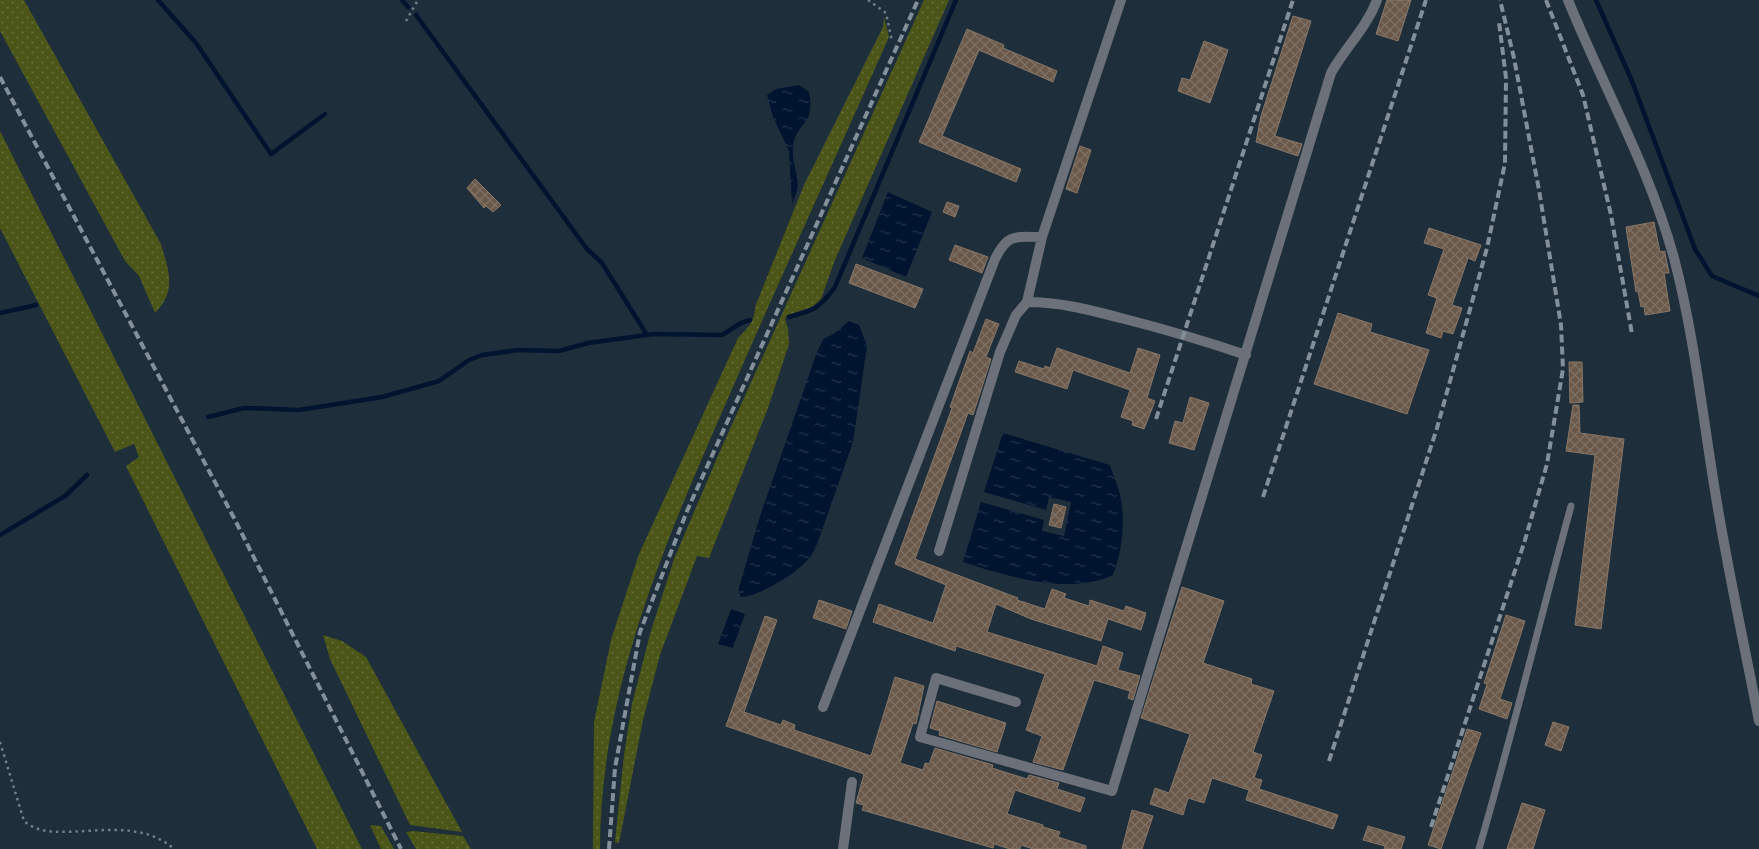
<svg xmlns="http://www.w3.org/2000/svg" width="1759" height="849" font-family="'Fira Sans Condensed',sans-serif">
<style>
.grass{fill:url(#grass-dots)}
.water{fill:url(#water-ripples)}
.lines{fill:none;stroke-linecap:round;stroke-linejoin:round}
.stream{stroke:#00132f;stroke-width:4.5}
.building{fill:url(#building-cross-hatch);stroke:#877666}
.path{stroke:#727f8a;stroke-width:2.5;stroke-dasharray:2.5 4;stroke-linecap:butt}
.service{stroke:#6c7079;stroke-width:7}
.minor{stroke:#6c7079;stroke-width:10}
.rail{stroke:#83909a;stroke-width:4;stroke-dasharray:8 4;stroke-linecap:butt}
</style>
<defs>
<pattern id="grass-dots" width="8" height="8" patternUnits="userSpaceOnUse" patternTransform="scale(1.25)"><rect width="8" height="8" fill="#4b5517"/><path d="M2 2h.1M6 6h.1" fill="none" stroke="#646d39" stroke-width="1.8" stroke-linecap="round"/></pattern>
<pattern id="water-ripples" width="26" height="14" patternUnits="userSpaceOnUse" patternTransform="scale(1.25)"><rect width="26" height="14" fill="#00132f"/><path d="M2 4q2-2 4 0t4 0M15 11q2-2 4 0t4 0" fill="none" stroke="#25354d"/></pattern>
<pattern id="building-cross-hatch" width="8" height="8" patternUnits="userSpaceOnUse" patternTransform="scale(1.25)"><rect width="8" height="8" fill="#6a594a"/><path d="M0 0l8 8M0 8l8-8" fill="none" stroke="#7f7164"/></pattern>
</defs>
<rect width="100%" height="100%" fill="#1e2e3b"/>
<path class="grass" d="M0,0h24l137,244c8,28 16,46 -6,69l-16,-37 -14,-15 -125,-230z
M924,0h25l-114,260 -14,39 -9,8 -25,8 -2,4 3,10 1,15 -21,64 -59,150 -12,-2 -37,99 -17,65 -24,123 -4,-1 9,-87 8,-51 18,-70 24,-75 46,-108z
M884,17l5,20c-54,122 -110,244 -163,366 -62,142 -126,289 -126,446h-7l1,-127 17,-82 28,-86 99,-216c10,-10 17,-17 17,-31l49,-122 79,-158z
M0,131l362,718h-45l-191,-383 13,-9 -5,-13 -19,8 -115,-224z
M323,635l19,6 24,16 96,175 -52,-7 -80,-166z
M370,825l11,1 13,23h-13z
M413,831l50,5 8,13h-55l-10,-17z"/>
<path class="water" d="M799,85l10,7c7,35 -14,29 -16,56 -2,13 7,29 4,42 -1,5 -4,10 -5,14l-3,-53 -16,-34 -6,-22 9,-6z
M888,192l44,20 -26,65 -44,-19z
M849,321l10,4 8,21 -14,96 -34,97c-2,5 -4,11 -7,15 -10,17 -52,42 -71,43l-3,-6 22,-75 57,-164 7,-14 8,-3z
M1003,433l107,32c3,10 8,20 10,30 6,25 2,57 -7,80 -45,21 -106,1 -150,-13l18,-60 63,18 -2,11 22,5 7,-34 -22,-5 -3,13 -62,-18z
M731,609l14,5 -12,34 -15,-4z"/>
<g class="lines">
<path class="stream" d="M158,0l38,43 75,111 54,-40
M402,0l6,7
M1596,0l36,81 63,168 17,27 47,20
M416,15l171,234 15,14 45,72
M0,313l36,-8
M789,317c24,-6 31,-9 46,-30l121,-287
M208,417l36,-9 55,2 83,-13 57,-16 30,-21 13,-5 36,-5 41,1 29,-8 66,-9 68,1 19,-12 9,-3
M0,535l65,-39 22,-21"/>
</g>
<path class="building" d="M1387,0h24l-13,41 -22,-7z
M1293,16l18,5 -36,115 27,8 -4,12 -42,-14 5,-26z
M967,29l37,16 -1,3 54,23 -4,11 -74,-32 -37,86 79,33 -5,13 -97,-40z
M1204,41l24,9 -18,53 -32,-12 4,-13 8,2z
M1080,146l11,4 -14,43 -11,-4z
M475,179l26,26 -8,7 -7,-6 -2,2 -17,-20z
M947,202l12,4 -4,11 -12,-5z
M1654,222l6,30 5,-1v2l4,20h-5l6,38 -25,4 -1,-9 -3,1 -3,-16 -2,1 -10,-65z
M1429,228l52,17 -6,16 -7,-3 -16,47 10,3 -9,26 -10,-3 -2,7 -15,-5 11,-35 -9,-3 16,-46 -20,-6z
M955,245l33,12 -6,16 -33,-13z
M856,264l67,25 -8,19 -66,-25z
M1338,313l34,11 -2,8 59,18 -22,64 -93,-30z
M986,319l13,5 -13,33 5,2 -18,56 -5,-2 -53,146 103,39 -1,2 28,9 7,-20 14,5 -2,4 25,8 1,-6 34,11 2,-5 20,7 -5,17 -33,-11 -7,22 -70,-22 -35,-15 -9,28 110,34 6,-20 20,7 -5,17 22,6 -7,24 -5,-2 2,-7 -36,-11 -31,90 -30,-8 9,-26 -16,-6 19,-56 -89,-28 -1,5 -82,-29 6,-18 54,19 13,-38 -51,-21 57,-156 -2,-1 20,-56 3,2z
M1057,348l73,25 8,-25 22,7 -13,43 8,3 -11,28 -12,-4 1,-4 -12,-4 9,-27 -57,-20 -6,19 -52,-17 4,-11 25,8 1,-3 5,2z
M1569,362h13l1,40 -13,1z
M1190,397l19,6 -15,47 -25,-7 6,-22 8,2z
M1573,405h6l1,28 44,6 -23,190 -26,-4 20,-170 -29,-4z
M1054,504l12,3 -5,21 -12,-3z
M1182,587l42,14 -21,62 49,16 -1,5 23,7 -21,61 9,3 -8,23 8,2 -3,9 79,26 -5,14 -87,-29 3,-10 -37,-12 -8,25 -16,-5 -5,17 -33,-11 5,-16 14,5 21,-59 -49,-16z
M819,600l33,11 -6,18 -33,-11z
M1506,615l19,6 -25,78 12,4 -5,16 -28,-10 8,-25 -3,-1z
M765,616l12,4 -33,92 37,13 2,-5 12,5 -1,5 77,26 24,-79 29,9 -8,38 -3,-1 -13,40 23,7 2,-7 4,1 6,-16 58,17 -1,3 35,11 2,-4 30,8 -2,6 28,9 -5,14 -65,-22 -8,24 36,11v2l17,5 -2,5 28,9v3h-53l-12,-4 -1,4h-10l-16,-5 -1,4 -131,-38 2,-5 -8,-2 8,-29 -138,-48z
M937,701l69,22 -9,29 -58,-17 1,-4 -10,-3z
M1553,722l16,5 -8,24 -16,-6z
M1467,729l14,4 -40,116 -13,-4z
M1522,803l23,7 -12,39h-26z
M1132,810l21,6 -11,33h-20z
M1368,826l37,11 -4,12h-17l1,-3 -22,-6z"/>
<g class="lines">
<path class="path" d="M868,0l18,13 6,28
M406,21l12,-21
M0,742l24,79c30,28 105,-12 150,28"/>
<path class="service" d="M1479,849c33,-114 61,-229 92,-343"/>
<path class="minor" d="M1568,0c35,86 81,167 106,258 21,80 29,163 43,245 12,73 28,145 42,218
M1027,302c33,0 63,8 94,16 43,11 84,23 125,37
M939,551l61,-199 16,-37 11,-13 15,-65 79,-237
M1016,702l-80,-24 -16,59 192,54 219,-718c14,-25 36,-46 46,-73
M823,707l172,-448c13,-26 20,-22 47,-22
M843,849l9,-67"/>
<path class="rail" d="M1546,0l37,95 28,120 21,119
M0,77l234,441 167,331
M1156,419l137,-419
M1263,497l163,-497
M1329,761l108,-333 50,-180 18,-85 1,-85 -7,-56
M1431,827l94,-287 22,-76 16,-95 -2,-44 -22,-135 -25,-132 -14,-58
M609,849l6,-81 25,-136 47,-121 231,-511"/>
</g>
</svg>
